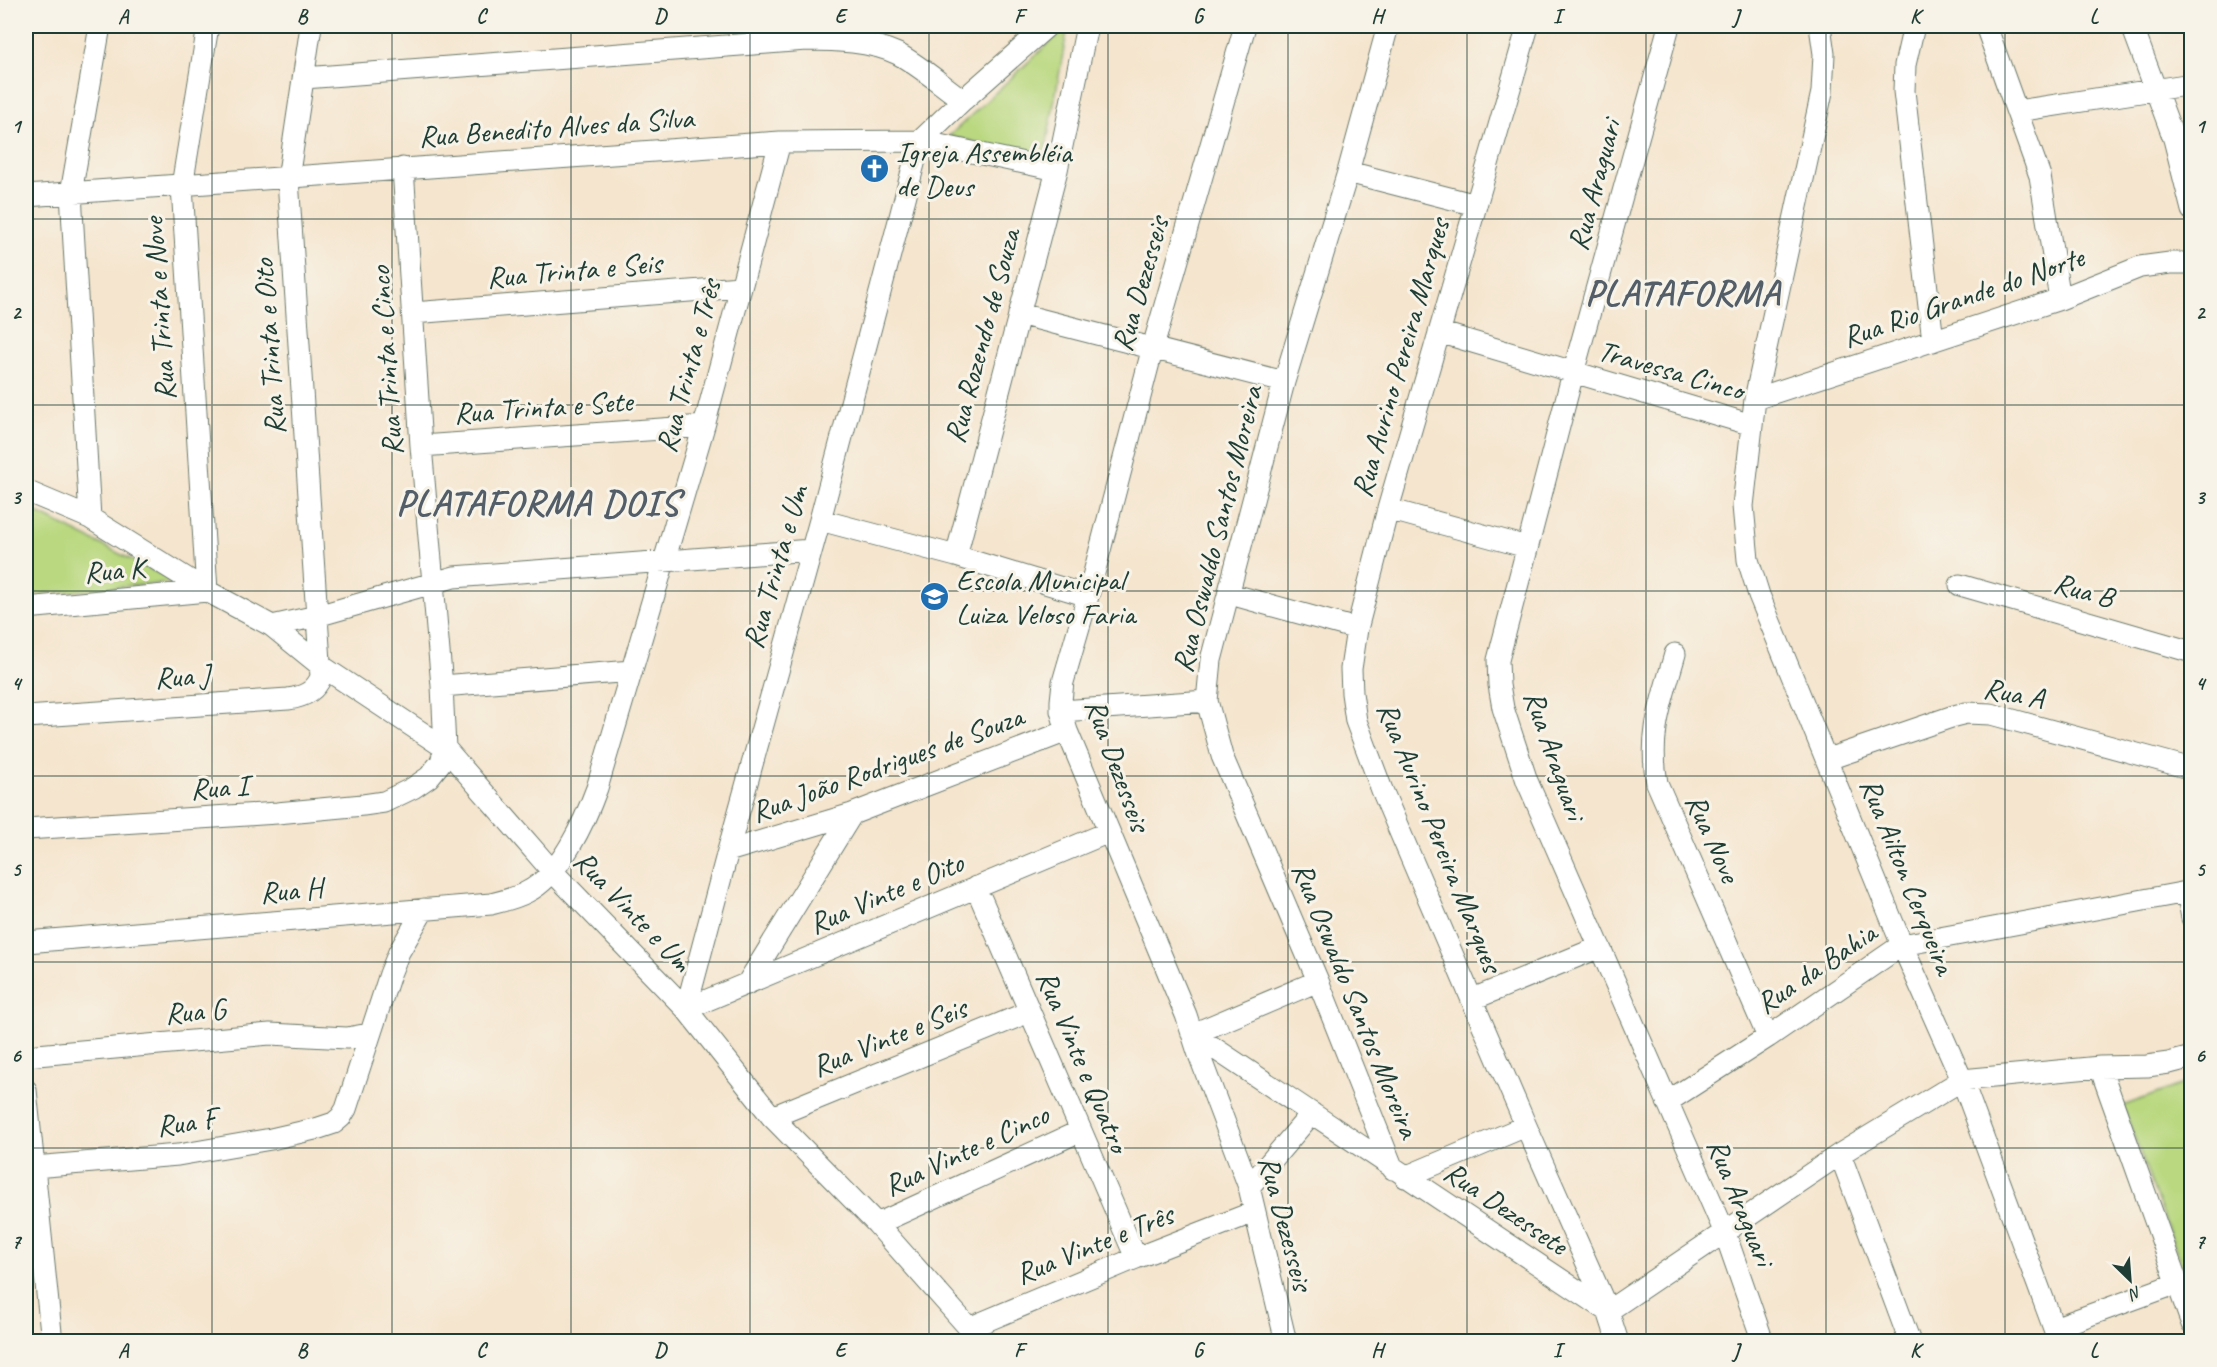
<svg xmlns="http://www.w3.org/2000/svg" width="2217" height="1367" font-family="Caveat,sans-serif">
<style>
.green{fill:#b9d87f;stroke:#6c8a5a;stroke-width:1.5}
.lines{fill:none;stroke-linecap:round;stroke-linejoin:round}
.minor-casing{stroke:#6a786a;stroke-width:23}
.minor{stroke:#fff;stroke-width:21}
.grid{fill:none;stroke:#1f3d34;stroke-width:1.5;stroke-opacity:0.55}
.labels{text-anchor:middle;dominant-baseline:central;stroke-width:6;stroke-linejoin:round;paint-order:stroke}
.street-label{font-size:30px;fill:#1f3d34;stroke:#f7f3e8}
.poi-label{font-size:30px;fill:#1f3d34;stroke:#f7f3e8;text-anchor:start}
.district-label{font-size:36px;font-weight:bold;letter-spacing:1.5px;fill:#545e68;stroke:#f7f3e8}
.neatline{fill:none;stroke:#1f3d34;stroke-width:2}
.grid-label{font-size:20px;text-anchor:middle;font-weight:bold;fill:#1f3d34}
</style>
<rect width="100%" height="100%" fill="#f7f3e8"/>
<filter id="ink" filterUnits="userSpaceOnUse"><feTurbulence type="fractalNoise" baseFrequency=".0167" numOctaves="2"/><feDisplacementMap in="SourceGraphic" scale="12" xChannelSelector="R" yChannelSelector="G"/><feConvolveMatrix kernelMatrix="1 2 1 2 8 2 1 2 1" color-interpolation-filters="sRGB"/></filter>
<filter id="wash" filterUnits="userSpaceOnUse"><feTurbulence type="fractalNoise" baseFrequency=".008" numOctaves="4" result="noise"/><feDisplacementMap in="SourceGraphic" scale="24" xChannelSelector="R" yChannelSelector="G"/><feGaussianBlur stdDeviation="1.35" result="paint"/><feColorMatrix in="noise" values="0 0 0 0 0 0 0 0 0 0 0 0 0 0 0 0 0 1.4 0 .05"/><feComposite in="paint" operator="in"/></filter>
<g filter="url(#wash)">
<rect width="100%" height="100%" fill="#f5e5ce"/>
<path class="green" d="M1067,26h1l-24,132 -95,-22z
M26,507l150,75 -150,13z
M2191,1081v210l-68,-185z"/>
</g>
<g filter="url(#ink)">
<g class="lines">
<defs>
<path id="minor" d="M1245,26l-92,321 -65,249 -25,86 -2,19v10l6,20 119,284 12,37 51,135 37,155
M1388,26l-40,146 -64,210 -73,278 -4,41 15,55 96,225 75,188
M1528,26l-140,483 -31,120 -6,40 1,24 4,28 26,69 144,336 82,185 10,31
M1669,26l-96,347 -75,287 1,25 4,23 24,73 198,452 38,109
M1820,26l4,28 -2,38 -67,307 -12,107 5,54 11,35 143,350 60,135 97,262
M1914,26l-9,39 -1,26 29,250
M1986,26l54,150 20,123
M2132,26l42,113 18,71
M304,78l502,-38c30,0 64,1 92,14 21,11 45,32 65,46
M2018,111l174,-27
M1348,172l128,33
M26,196l754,-54 140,-1 43,-41 84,-74
M413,313l327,-26
M1019,314l265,68
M1439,332l313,93
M1755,399l305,-100 80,-32 30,-4h22
M421,446l283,-20
M26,491l64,27 117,73 65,35 48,39 125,83 107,123 134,138 86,108 105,107 92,104
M1388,509l139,38
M90,518l-19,-325 29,-167
M820,520l136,36 132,40
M956,556l101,-386 30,-144
M1960,585l232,67
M207,591l-25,-405 26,-160
M1230,594l127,35
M26,608l181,-17
M272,626l45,-10 137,-39 357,-27
M1675,654c-13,47 -27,80 -18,129l111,254
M442,686l190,-15
M1061,711l146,-10
M26,717l262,-18c15,-2 27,-7 33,-22l-33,-498 23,-153
M1828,759l126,-43 12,-3 25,1 201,55
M26,829l251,-16 86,-8 21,-3 29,-14 16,-11 12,-15 4,-14 -3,-62 -21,-240 -18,-278
M728,851l124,-37 215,-83
M976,887l160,371
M2187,891l5,27
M26,942l465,-38c12,-3 25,-6 36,-12 33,-16 58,-71 70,-104l107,-362 76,-284
M747,984l105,-170
M1473,999l127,-52
M686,1009l42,-158 92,-331 100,-379 137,29
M686,1009l423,-177
M1193,1034l415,277 232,-157 122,-74 138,-13 47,-1 22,-3 23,-6
M1193,1034l125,-53
M26,1056l244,-22 77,4 22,-4
M2100,1067l92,257
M26,1090l26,252
M1667,1102l101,-65 134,-92 290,-54
M772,1117l257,-105
M1840,1154l70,188
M34,1167l144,-12 93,-16 48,-11 15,-5 7,-6 5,-8 44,-135 9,-22 25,-43
M1405,1177l121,-51
M1249,1187l63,-74
M877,1224l203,-93
M969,1328l167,-70 118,-46
M2054,1328l124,-45"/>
</defs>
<use href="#minor" class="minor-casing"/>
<use href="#minor" class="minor"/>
</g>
</g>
<path class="grid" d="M212,26v1316M392,26v1316M571,26v1316M750,26v1316M929,26v1316M1108,26v1316M1288,26v1316M1467,26v1316M1646,26v1316M1826,26v1316M2005,26v1316M26,219h2166M26,405h2166M26,591h2166M26,776h2166M26,962h2166M26,1148h2166"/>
<defs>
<symbol id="church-disc" viewBox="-11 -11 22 22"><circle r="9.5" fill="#1f6fb2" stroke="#f7f3e8"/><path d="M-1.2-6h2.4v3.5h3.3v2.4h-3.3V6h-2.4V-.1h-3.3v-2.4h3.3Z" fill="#fff"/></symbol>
<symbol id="school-disc" viewBox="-11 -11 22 22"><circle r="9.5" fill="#1f6fb2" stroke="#f7f3e8"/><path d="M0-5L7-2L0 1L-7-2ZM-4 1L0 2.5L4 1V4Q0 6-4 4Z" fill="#fff"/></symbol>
</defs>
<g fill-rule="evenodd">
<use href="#church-disc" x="858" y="152" width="33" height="33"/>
<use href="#school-disc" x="918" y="580" width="33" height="33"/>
</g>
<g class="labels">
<g class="street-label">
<text transform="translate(556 127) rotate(-4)">Rua Benedito Alves da Silva</text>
<text transform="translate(1594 185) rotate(-75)">Rua Araguari</text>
<text transform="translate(574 270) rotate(-5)">Rua Trinta e Seis</text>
<text transform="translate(1140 284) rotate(-74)">Rua Dezesseis</text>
<text transform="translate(1963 297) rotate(-19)">Rua Rio Grande do Norte</text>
<text transform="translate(159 309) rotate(-94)">Rua Trinta e Nove</text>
<text transform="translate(982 336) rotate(-75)">Rua Rozendo de Souza</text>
<text transform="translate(269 347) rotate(-94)">Rua Trinta e Oito</text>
<text transform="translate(1400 358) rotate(-74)">Rua Aurino Pereira Marques</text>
<text transform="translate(386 361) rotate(-94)">Rua Trinta e Cinco</text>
<text transform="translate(688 366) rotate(-75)">Rua Trinta e Três</text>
<text transform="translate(1671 370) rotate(16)">Travessa Cinco</text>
<text transform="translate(543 407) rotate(-4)">Rua Trinta e Sete</text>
<text transform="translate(1217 529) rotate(-76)">Rua Oswaldo Santos Moreira</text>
<text transform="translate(775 567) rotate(-74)">Rua Trinta e Um</text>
<text transform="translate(114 570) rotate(-5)">Rua K</text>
<text transform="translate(2084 590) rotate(16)">Rua B</text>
<text transform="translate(182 676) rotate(-4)">Rua J</text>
<text transform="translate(2014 693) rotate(11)">Rua A</text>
<text transform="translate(1555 755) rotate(71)">Rua Araguari</text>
<text transform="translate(887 764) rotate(-20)">Rua João Rodrigues de Souza</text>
<text transform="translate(1118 765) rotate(70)">Rua Dezesseis</text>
<text transform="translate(219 787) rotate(-4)">Rua I</text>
<text transform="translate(1440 837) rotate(68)">Rua Aurino Pereira Marques</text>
<text transform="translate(1713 838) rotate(66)">Rua Nove</text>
<text transform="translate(1908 876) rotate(68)">Rua Ailton Cerqueira</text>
<text transform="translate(291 890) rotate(-5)">Rua H</text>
<text transform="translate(886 893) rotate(-23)">Rua Vinte e Oito</text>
<text transform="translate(633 911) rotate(46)">Rua Vinte e Um</text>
<text transform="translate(1816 968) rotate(-34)">Rua da Bahia</text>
<text transform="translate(1356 1000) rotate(68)">Rua Oswaldo Santos Moreira</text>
<text transform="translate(195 1011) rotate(-5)">Rua G</text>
<text transform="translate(889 1037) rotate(-22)">Rua Vinte e Seis</text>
<text transform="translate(1083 1061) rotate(67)">Rua Vinte e Quatro</text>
<text transform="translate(186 1122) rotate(-8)">Rua F</text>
<text transform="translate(966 1150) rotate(-25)">Rua Vinte e Cinco</text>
<text transform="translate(1741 1202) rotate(68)">Rua Araguari</text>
<text transform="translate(1506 1208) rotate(34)">Rua Dezessete</text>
<text transform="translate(1286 1223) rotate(75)">Rua Dezesseis</text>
<text transform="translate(1094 1244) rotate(-22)">Rua Vinte e Três</text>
</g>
<g class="poi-label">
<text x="896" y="152">Igreja Assembléia<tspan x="896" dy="34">de Deus</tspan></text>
<text x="956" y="580">Escola Municipal<tspan x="956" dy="34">Luiza Veloso Faria</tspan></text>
</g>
<g class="district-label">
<text x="1683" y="293">PLATAFORMA</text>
<text x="538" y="503">PLATAFORMA DOIS</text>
</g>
</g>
<rect width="2217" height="1367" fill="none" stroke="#f7f3e8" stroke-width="66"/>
<g transform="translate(2130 1280) rotate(155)" stroke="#f7f3e8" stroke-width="4.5" paint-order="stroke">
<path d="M0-4.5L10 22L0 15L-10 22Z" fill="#1f3d34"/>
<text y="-9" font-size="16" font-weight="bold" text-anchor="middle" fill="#1f3d34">N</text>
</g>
<rect x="33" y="33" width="2151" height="1301" class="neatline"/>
<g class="grid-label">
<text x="123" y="23">A</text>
<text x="302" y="23">B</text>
<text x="481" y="23">C</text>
<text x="660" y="23">D</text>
<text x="840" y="23">E</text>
<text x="1019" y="23">F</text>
<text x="1198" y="23">G</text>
<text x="1377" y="23">H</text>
<text x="1557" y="23">I</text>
<text x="1736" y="23">J</text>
<text x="1915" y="23">K</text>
<text x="2094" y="23">L</text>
<text x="16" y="133">1</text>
<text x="2200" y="133">1</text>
<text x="16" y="319">2</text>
<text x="2200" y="319">2</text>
<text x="16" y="504">3</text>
<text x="2200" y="504">3</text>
<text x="16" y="690">4</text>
<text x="2200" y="690">4</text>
<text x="16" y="876">5</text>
<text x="2200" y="876">5</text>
<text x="16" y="1062">6</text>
<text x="2200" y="1062">6</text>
<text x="16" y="1248">7</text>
<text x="2200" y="1248">7</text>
<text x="123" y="1357">A</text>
<text x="302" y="1357">B</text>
<text x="481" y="1357">C</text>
<text x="660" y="1357">D</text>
<text x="840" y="1357">E</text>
<text x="1019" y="1357">F</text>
<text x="1198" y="1357">G</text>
<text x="1377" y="1357">H</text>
<text x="1557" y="1357">I</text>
<text x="1736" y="1357">J</text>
<text x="1915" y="1357">K</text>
<text x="2094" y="1357">L</text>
</g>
</svg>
